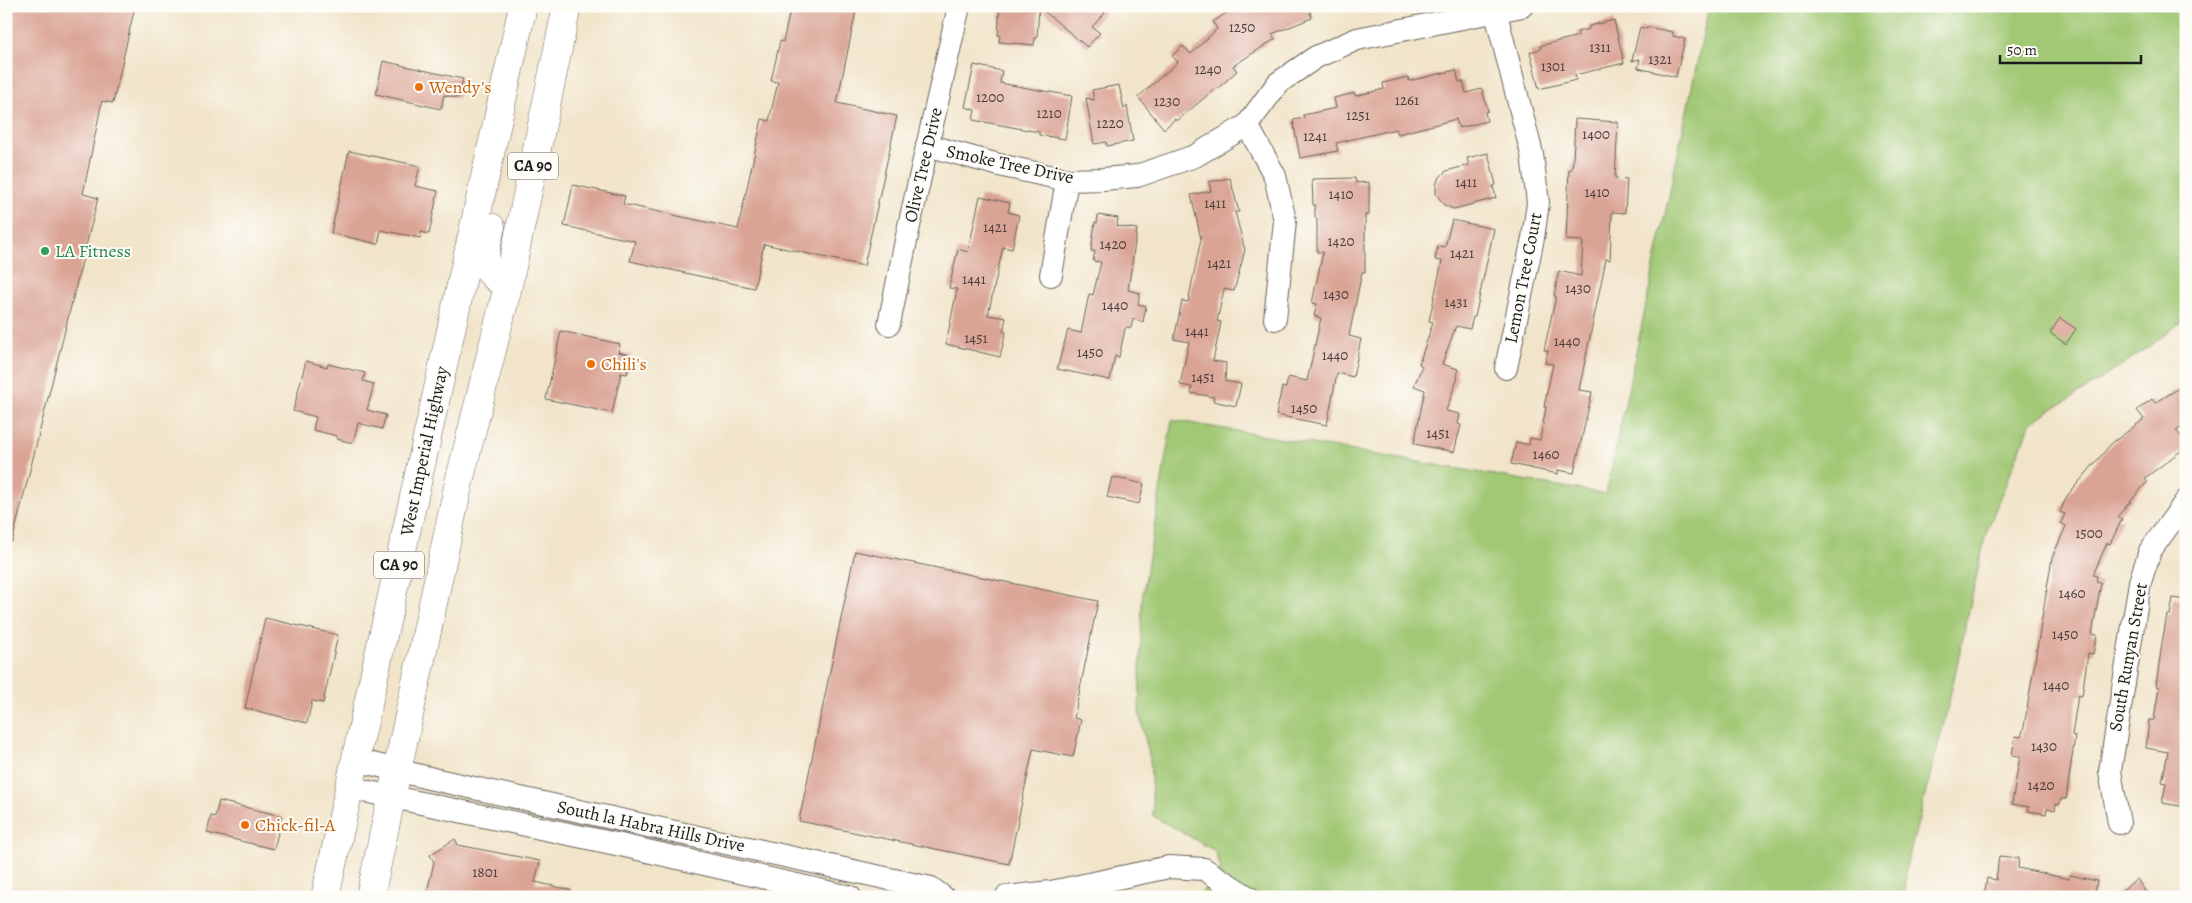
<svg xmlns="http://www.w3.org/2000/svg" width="2192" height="903" font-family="Alegreya,serif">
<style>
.green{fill:#a1c874;stroke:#5e7248}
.building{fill:#daa495}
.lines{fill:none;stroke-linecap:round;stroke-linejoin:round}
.minor-casing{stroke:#676259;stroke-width:24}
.primary-casing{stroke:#676259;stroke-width:29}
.minor{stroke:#fff;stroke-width:22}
.primary{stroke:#fff;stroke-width:28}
.food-dot{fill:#e8710a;stroke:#fdfcf7;stroke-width:2}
.leisure-dot{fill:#2e9e5b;stroke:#fdfcf7;stroke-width:2}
.labels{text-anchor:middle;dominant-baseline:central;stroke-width:4;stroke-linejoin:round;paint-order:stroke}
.number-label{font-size:15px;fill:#4c3e3a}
.shield{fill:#fdfcf7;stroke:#605f5e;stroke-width:1}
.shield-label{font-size:16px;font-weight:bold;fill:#1c1c1c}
.food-label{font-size:18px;fill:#c56008;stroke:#fdfcf7;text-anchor:start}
.street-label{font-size:18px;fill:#1c1c1c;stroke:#fdfcf7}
.leisure-label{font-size:18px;fill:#27864d;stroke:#fdfcf7;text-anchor:start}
</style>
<rect width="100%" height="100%" fill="#fdfcf7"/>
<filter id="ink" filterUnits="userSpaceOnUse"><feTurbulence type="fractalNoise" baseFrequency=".02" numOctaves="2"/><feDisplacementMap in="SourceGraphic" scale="10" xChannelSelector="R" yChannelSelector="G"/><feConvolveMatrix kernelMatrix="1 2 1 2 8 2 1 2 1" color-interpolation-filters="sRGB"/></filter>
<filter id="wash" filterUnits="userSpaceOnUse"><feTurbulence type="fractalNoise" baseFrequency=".0096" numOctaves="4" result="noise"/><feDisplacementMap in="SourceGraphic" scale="20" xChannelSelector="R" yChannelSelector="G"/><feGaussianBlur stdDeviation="1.12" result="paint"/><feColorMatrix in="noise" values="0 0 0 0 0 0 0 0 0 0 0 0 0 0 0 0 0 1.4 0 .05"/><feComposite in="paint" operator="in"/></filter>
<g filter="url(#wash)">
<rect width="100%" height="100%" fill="#f1e4c9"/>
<path class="green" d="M1709,6h477v312l-28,22 -64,44 -63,38 -45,111 -39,178 -41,157 -1,29h-707l23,-28 -6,-18 -62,-35 -3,-57 -11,-46 3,-114 30,-179 434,74z"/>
<g id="blocks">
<path class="building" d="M6,6h129l-22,97 -11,-2 -19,93 15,4 -86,344 -6,-1z
M791,6h66l-20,97 60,13 -33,150 -100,-22 -10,44 -124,-27 5,-20 -71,-15 9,-41 52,11 -2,8 115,25 24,-110 7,2 9,-39 -7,-1 9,-40 3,1z
M1000,6h98l7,7 -13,14 8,6 -13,14 -48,-40 -2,31h-2l-1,7 -35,-3 1,-7h-2z
M1236,6h72l4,12 -40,16 3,5 -42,27 4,5 -20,18 -1,-1 -39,33 -2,-2 -11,10 -26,-32 40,-35 -6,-6 11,-10 8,8 26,-25 -4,-7z
M1614,20l10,43 -49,12 1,5 -37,9 -9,-37 11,-3 -1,-3 38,-10 -1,-4 12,-3v-3z
M1640,27l7,2v-2l26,5v4l12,3 -9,38 -38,-9 2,-9 -8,2z
M383,61l80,18 -5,19 -14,-3 -3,14 -65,-15z
M974,65l28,6 -2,12 72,13 -7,43 -26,-4v-3l-66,-12 2,-10 -10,-3z
M1456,70l3,12 4,-1 3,12 16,-4 6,22 -3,1 2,9 -28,7 -3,-9 -58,15 -2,-5 -60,14 2,8 -38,7 -7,-38 11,-2 -1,-3 33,-7 -2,-10 21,-5v3l29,-7 -1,-6 25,-6 1,4z
M1119,85l5,24 3,-3 6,35 -26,5 -1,-4 -12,2 -8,-46 8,2 -2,-10z
M1575,119l43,3 -3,56 12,1 -2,34 -13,-1 -2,48 -4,-1 -27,131 13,2 -18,81 -16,-3v4l-47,-10 5,-22 13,3 1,-7 10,2 6,-33h-2l9,-43 -8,-1 3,-12 -4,-1 12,-54h-2l5,-25 22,5 2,-35 -17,-1 3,-70h2l2,-8z
M349,151l71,15 -5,20 23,5 -9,43 -8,-2 -1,6 -39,-8 -3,14 -47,-11z
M1488,153l8,32 -3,1 3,12 -42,11 -10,-4 -8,-11v-8l2,-7 8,-8 23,-6 -2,-7z
M1230,178l9,34h-4l10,38 -11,41 -10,-2 -7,32 4,1 -8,39 13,2 -1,18 16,3 -5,22 -23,-5 1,-4 -23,-4 1,-6 -12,-2 9,-43 -15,-3 8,-38 6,1 13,-63 -10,-44 20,-4 -2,-9z
M1355,178l1,5 13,-1v33h-4v57h-3l-13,64 12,3 -8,38 -16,-4 -10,52 -51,-10 6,-28 4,1 2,-11 19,4 14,-63 -7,-2 3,-12 -5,-1 11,-51h-6v-34h-2v-13h-2l-1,-26z
M980,196l30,7 -2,9 11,3 -7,34 -9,-2 -15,68 18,3 -3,13 3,1 -6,25 -54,-13 11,-55 -8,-1 9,-39 10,3z
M1098,215l20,3 -1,8 20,3 -9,61 12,3 -2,11 8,2 -3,16 -10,-3 -2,9 -4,-1 -2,2 -6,28 -4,-1 -5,24 -53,-11 11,-39 13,3 8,-39 4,1 8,-33 -8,-1 2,-10h-4l4,-29 2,1z
M1452,220l42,9 -19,88h-2l-3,12 -14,-3 -14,38 16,5 -2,7 2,1 -12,34 14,3 -2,10 3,1 -7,27 -40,-8 11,-54 -11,-4 8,-20 -3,-2 14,-42 -4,-1 13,-60 -7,-1 3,-14 7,1z
M2060,318l16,11 -10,15 -16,-11z
M561,331l59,13 -2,8 13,3 -4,19 -6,-1 -9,40 -66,-14z
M306,361l21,6 1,-3 37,9 -2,8 11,3 -7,26 19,5 -4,14 -24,-6 -5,20 -16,-4v-3l-24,-6 3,-13 -23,-6z
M2186,384v40l-10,6 10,13v4l-41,31 3,3 -31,36 5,2 -12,25 -3,-1 -14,32 4,1 -1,6 5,1 -9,51 5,1 -4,19 -5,-1 -6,43 -4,-1 -6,40 3,1 -9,63h-5l-2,6 -3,-1 -1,6 -8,-2 -1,6 -18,-3 1,-4 -17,-3 8,-48 -8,-1 3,-19 6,1 3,-10 28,-169 14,-32 -5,-3 4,-9 -5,-2 7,-16 44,-52 33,-25 -7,-9 15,-11 3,4z
M1112,477l32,7 -5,20 -32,-7z
M855,551l243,50 -24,117 7,2 -8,37 -40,-8 -24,115 -210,-43z
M2173,598l13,2v207l-24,-4 4,-20 -4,-1 6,-30 -22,-4 3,-28h5l5,-33 -3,-1 6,-43 5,-28h3z
M265,618l73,17 -15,68 -11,-2 -5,22 -62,-15z
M219,801l63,15 -8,33 -67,-16 4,-17 4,1z
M455,839l3,6 82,16 -5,21 36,8v7h-145l8,-35 -4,-7z
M1999,856l20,2 -1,10 51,11 1,-4 27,6 -3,16h-110l3,-19 9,2z
M2137,879l12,18h-36z"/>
</g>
</g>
<g filter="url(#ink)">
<use href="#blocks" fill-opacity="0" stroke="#676259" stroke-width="1"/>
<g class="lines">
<defs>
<path id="minor" d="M1494,6l38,148 6,49 -5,35 -27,130
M1247,125l28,51 10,45 -10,98
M927,145l72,20 68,15 37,-1 33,-3 58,-20 52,-31 31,-42 38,-26 41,-18 165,-33
M1051,275l16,-95
M889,324l20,-98 50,-220
M356,760l77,19 498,109 12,9
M350,788l266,56 234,53
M2119,823l-9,-52 30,-189 10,-31 36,-50
M1006,897l45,-5 118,-25 35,2 44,28"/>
<path id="primary" d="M491,227c-7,29 -13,43 17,59
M325,897l198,-891
M370,897l89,-415 49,-196 59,-280"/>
</defs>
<use href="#minor" class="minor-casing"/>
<use href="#primary" class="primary-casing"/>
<use href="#minor" class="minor"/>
<use href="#primary" class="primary"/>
</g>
</g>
<g class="food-dot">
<circle cx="419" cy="87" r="5"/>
<circle cx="591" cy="364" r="5"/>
<circle cx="245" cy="825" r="5"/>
</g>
<circle class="leisure-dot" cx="45" cy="251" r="5"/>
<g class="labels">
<g class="number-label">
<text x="1242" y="27">1250</text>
<text x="1600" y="47">1311</text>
<text x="1660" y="59">1321</text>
<text x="1553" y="66">1301</text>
<text x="1208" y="69">1240</text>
<text x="990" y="97">1200</text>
<text x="1407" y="100">1261</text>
<text x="1167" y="101">1230</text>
<text x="1049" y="113">1210</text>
<text x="1358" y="115">1251</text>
<text x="1110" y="123">1220</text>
<text x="1596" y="134">1400</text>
<text x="1315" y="136">1241</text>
<text x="1466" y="182">1411</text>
<text x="1597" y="192">1410</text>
<text x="1341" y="194">1410</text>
<text x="1215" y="203">1411</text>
<text x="995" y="227">1421</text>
<text x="1341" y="241">1420</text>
<text x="1113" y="244">1420</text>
<text x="1462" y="253">1421</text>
<text x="1219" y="263">1421</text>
<text x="974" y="279">1441</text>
<text x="1578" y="288">1430</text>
<text x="1336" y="294">1430</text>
<text x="1456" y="302">1431</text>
<text x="1115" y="305">1440</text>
<text x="1197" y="331">1441</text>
<text x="976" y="338">1451</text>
<text x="1567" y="341">1440</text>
<text x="1090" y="352">1450</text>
<text x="1335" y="355">1440</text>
<text x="1203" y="377">1451</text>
<text x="1304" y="408">1450</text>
<text x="1438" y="433">1451</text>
<text x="1546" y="454">1460</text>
<text x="2089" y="533">1500</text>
<text x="2072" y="593">1460</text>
<text x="2065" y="634">1450</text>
<text x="2056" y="685">1440</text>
<text x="2044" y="746">1430</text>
<text x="2041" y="785">1420</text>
<text x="485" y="872">1801</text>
</g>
<g class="shield">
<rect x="508" y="152.5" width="50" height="27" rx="4"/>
<rect x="374" y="551.5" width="50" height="27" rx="4"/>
</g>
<g class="shield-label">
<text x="533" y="166">CA 90</text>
<text x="399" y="565">CA 90</text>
</g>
<g class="food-label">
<text x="429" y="87">Wendy's</text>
<text x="601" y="364">Chili's</text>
<text x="255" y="825">Chick-fil-A</text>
</g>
<g class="street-label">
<text transform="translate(1010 164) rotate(12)">Smoke Tree Drive</text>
<text transform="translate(923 165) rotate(-77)">Olive Tree Drive</text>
<text transform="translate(1523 278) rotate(-79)">Lemon Tree Court</text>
<text transform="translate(424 451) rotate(-78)">West Imperial Highway</text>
<text transform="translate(2128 657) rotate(-80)">South Runyan Street</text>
<text transform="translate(651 826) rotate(12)">South la Habra Hills Drive</text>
</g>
<g class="leisure-label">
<text x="55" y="251">LA Fitness</text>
</g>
</g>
<rect width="2192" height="903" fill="none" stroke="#fdfcf7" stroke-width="25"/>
<path d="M2000 55v8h141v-8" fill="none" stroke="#1c1c1c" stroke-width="2.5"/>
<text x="2007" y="55" font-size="15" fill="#1c1c1c" stroke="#fdfcf7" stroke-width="4" paint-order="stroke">50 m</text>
</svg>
